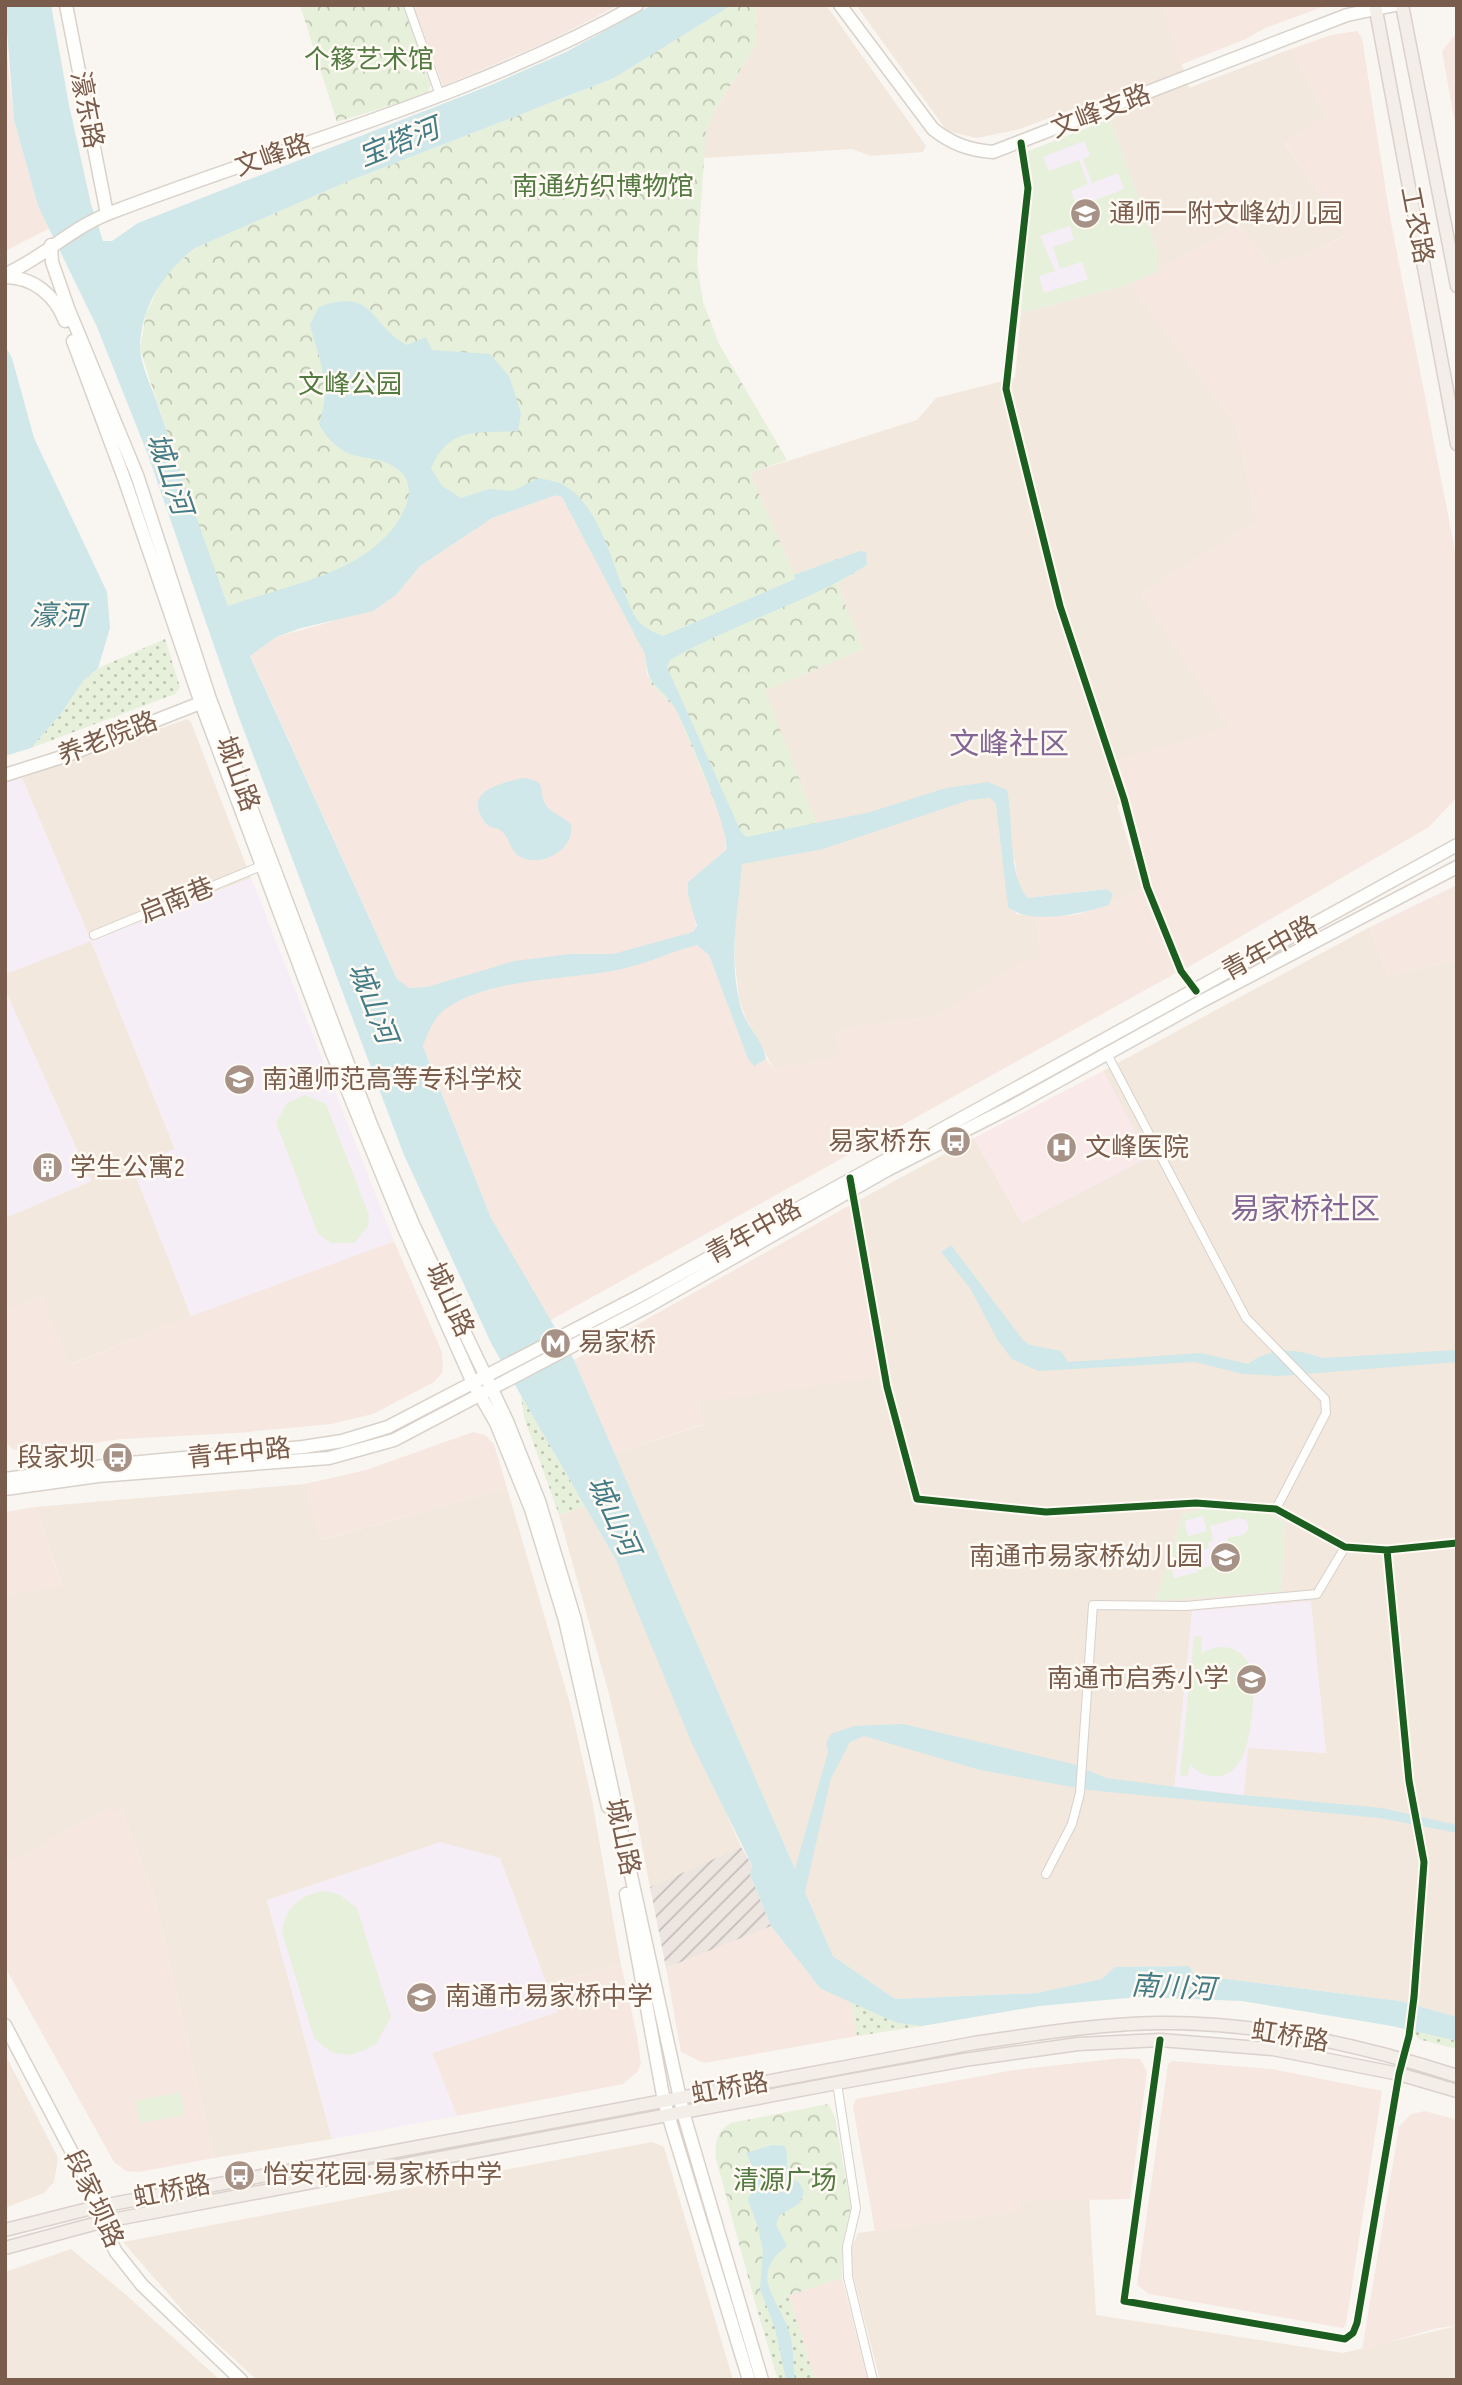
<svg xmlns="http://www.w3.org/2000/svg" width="1462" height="2385" font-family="'Sofia Sans Condensed','Noto Sans SC',sans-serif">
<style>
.residential{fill:#f2e8de;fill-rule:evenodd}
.commercial{fill:#f6e8e1}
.industrial{fill:url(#industrial-furrows)}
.education{fill:#f6eef6}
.medical{fill:#fae9e9}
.grass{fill:url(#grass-dots)}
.park{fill:url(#park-crowns)}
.pitch{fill:#e7f0db;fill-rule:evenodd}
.water{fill:#d0e8ea;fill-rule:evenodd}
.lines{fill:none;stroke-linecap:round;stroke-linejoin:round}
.street-casing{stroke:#d7d1cb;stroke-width:10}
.secondary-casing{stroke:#d9d2cb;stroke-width:15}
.primary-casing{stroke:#dad1cc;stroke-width:15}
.street{stroke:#fefefd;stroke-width:8}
.secondary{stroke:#fefefd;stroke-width:12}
.primary{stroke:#f3eee8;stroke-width:12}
.cycleway-casing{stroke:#fffaf3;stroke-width:11}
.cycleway{stroke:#1b5e20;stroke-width:7}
.labels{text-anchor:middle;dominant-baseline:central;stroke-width:5;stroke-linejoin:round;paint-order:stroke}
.park-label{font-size:26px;fill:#537a41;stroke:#fffaf3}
.street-label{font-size:26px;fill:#7a5c4d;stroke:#fffaf3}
.poi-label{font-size:26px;fill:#7a5c4d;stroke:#fffaf3;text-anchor:start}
.water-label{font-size:28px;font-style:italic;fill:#437c86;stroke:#fffaf3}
.quarter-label{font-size:30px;fill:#846695;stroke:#fffaf3}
</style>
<defs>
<pattern id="industrial-furrows" width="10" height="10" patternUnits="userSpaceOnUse" patternTransform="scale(1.75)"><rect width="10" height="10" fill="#ede5e0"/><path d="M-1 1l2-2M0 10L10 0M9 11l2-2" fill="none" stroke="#c5bdb8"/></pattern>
<pattern id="grass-dots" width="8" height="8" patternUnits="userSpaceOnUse" patternTransform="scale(1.75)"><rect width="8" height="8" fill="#e7f0db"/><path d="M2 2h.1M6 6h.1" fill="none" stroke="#c0c6b4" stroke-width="1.8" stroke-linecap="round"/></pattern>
<pattern id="park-crowns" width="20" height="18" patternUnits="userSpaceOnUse" patternTransform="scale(1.75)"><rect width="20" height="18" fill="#e7f0db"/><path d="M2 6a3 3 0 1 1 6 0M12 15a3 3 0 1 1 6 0" fill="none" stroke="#c0c6b4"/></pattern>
</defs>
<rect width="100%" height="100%" fill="#f9f5f0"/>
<path class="residential" d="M756,5h70l100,141 -3,6 -52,4 -19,-7 -149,9 3,-27 9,-21 40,-64z
M856,5h308l25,83 102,-39 36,67 -42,27 62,91 -29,16 -46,16 -33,-40 -81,45v-18l-56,-155 -82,31 -43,9 -30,-7z
M1130,284l107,142 20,95 -116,73 89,133 -103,75 -10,3 25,83 -33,17 4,-11 -6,-5 -79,9 -10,-11 -3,-26 -12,-9 5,55 9,7 20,2 4,42 -105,58 -98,14 2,27 -66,12 -28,-50 -7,-21 -4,-35v-48l7,-51 84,-16 -62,-157 99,-42 -26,-65 30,-19 -7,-14 -66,24 -44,-102 167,-53 19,-22 79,-20 6,-65z
M187,719l4,3 60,156 -160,63 84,208 -42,18 58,149 -122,49 -28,-68 -36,14v-93l86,-37 -86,-191v-16l86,-33 -69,-163z
M1370,927l18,49 69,-16v1057l-57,-16 -205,-26 -6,-9 -73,1 -13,12 -66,14 -142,6 -62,-43 -219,-503 89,-28 -7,-22 185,-56 -17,-113 -14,-29 124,-67 48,85 126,-66 -45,-86zM1310,1602l16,151 -79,-6z
M305,1484l16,56 186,-52 63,216 22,96 29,165 -75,18 -46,-125 -233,42 65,239 -118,19 -60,-262 -32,-86h-14l-103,54v-269l57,-10 -27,-78z
M585,1506l31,54 125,287 -91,40 -19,-99 -22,-94 -50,-179z
M5,2054l53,104 -4,24 -10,11 -39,15z
M652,2142l12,5 69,233h-476l-66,-60 -68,-78z
M1089,2197l7,118 247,38 114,-27v54h-577l-27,-105 -1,-28 6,-14 161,-22v-10z
M71,2249l54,45 95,86h-215v-108z"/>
<path class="commercial" d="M421,5h198l-72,37 -104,44 -29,-78z
M1164,5h164l-63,23 -19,11 -66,26z
M1357,31l5,7 28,179 67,344v236l-28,30 -244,142 -34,-86 -37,-122 116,-34 -89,-133 116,-73 -20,-95 -107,-142 109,-58 33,40 46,-16 28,-15 -61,-93 42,-26 -36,-67 40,-14z
M1457,33v102l-15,-84z
M5,37l9,83 24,86 12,22 -45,23z
M556,495l6,2 84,157 1,21 28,33 49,116 2,26 -38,32v13l7,21 2,29 12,10 39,104 6,6 12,-6 8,10 65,-12 -2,-27 99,-14 87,-55 18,-3 -4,-42 37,-1 35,-10 33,-17 34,85 -627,348 -58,-103 -94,-239 -147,-324 26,-18 54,-15 66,-27 24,-29 72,-48z
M1457,885v75l-69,16 -18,-49z
M850,1205l14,29 19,142 -187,27 8,21 -90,29 -40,-93z
M394,1241l48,111 1,12 -1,9 -8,9 -61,32 -42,10 -94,9 -116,6 -65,10 -36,2 -8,-2 -7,-8v-130l36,-14 29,68 121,-49z
M473,1432l12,3 9,9 13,44 -187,52 -15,-56 61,-14z
M35,1507l27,79 -57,9v-83z
M108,1810h14l32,86 60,262 -75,14 -13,-1 -12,-9 -109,-195v-103z
M771,1926l50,63 30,13 6,34 -153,27 -23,-11 -15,-84z
M621,1965l16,70 4,29 -4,8 -14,12 -166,32 -25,-63 125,-41 -11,-29z
M1122,2058l18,1 7,12 -17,128 -110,2 -1,10 -144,20 -22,-124 3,-8 158,-29z
M1172,2061l100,8 110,22 -36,233 -3,4 -194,-34 -12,-9 31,-221z
M1425,2111l32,9v206l-20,2 -75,22 37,-223 12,-13z
M842,2278l26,102h-53l-26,-85z"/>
<path class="industrial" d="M741,1847l11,18 -2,9 21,52 -105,42 -16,-81z"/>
<path class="education" d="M1110,119l48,134v18l-28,13 -109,29 11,-138 -6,-23z
M22,778l69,163 160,-63 143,363 -203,75 -59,-149 43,-18 -84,-208 -86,33v-191z
M5,990l86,191 -86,37z
M1202,1509l68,4 15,10 -4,68 -125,10 27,-87z
M1311,1601l15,152 -78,-5 -4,47 -70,-7 18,-177z
M440,1842l60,16 57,154 -125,41 25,63 -125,23 -65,-239z"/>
<path class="medical" d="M1103,1071l46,86 -127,66 -48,-85z"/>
<path class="grass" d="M165,639l15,48 -5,7 -144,54 29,-33 23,-34 15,-13z
M521,1395l64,111 -26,9 -35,-98z
M851,2002l46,21 25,3 -65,10z
M1414,2031l43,10v8l-39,-10z
M789,2295l26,85h-37l-22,-74z"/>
<path class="park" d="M300,5h105l26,80 -4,9 -90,28z
M732,5h24l-1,41 -40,64 -9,21 -9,131 6,40 16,42 68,116 -37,13 44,101 66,-23 6,1 1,13 -30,19 26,65 -98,42 52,133 -89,20 -4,-20 -49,-116 -25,-25 -5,-29 -83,-157 -6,-2 -64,23 -72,48 -24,29 -23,16 -72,17 -25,9 -26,18 -22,-49 -43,-118 -45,-139 6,-35 18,-38 31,-28 154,-67 265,-103z
M828,2104l7,13 16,91 -9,39v31l-86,28 -40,-147c-1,-16 0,-28 15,-36z"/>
<path class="pitch" d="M1110,119l48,134v18l-28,13 -109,29 11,-138 -6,-23zM1084,141l6,15 -7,3 9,24 26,-10 6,16 -47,18 -6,-16 17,-7 -9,-24 -30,11 -6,-14zM1070,226l4,14 -21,7 7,22 22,-7 6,17 -44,14 -5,-17 16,-5 -15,-35z
M305,1095l21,9 43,111 -1,12 -14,16h-23l-13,-9 -42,-112 11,-19z
M1202,1509l68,4 15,10 -4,68 -125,10 27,-87zM1203,1516l4,15 -19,5 -4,-15zM1239,1518l8,3 2,8 -6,6 -16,3 5,19 -19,5v3l-16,4 1,3 -24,6 -4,-17 39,-13 -1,-6 5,-1 -3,-15z
M1194,1636l8,1 -1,17c21,-15 44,-5 52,18 1,29 1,99 -33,104 -12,2 -23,-3 -30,-12l-2,12 -8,-1z
M326,1891l14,4 17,13 34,109 -15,27 -14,7 -12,4 -16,-2 -10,-6 -10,-9 -32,-106c3,-25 19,-38 44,-41z
M180,2092l4,23 -44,8 -4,-22z"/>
<path class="water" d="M5,5h46l18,100 22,99 12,37h9l26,-18 353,-138 75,-33 86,-47h80l-118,73 -265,103 -154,67c-31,24 -54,58 -55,99 0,17 12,40 17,56 23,69 47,136 71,203 61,-22 153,-34 179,-103 3,-9 3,-22 -5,-30 -27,-27 -55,0 -83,-49 13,-37 1,-62 -9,-99l9,-18c57,-20 49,18 88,38l19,-8 6,13 58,4 19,22 12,37 -3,18c-40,3 -68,-6 -87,37l11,18 19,12 28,-9 23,2 27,-13c8,2 19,3 26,8 40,23 50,96 71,132 6,9 17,14 27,18l132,-57 -1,-4 66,-24 6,1 1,13c-62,39 -133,58 -197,95l-3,7 74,165 5,5 121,-24 79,-25 42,-6 19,8c7,32 0,85 21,108l79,-9 6,5 -4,11c-26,8 -78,21 -101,2l-12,-103 -6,-6 -21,2 -146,49 -81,15c-4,49 -15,98 0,147 6,17 21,30 24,48l-12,7 -6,-7 -39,-104 -12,-10c-24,6 -47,17 -71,23 -54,13 -137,8 -182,42 -10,8 -17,24 -21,36l68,172 83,142 221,509 33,-117 -2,-9 5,-9 23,-8 49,-2 170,40 33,14 125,16 151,14 75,17v8l-77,-15 -292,-28 -108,-20 -116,-34 -14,6 -19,36 -26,114 28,64 62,43 142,-6 65,-14 13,-12 74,-1 6,9 205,26 57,16v24l-65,-15 -150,-25 -103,-4 -100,9 -117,20 -25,-3 -76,-34 -50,-63 -21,-52 2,-9 -60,-121 -76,-184 -124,-215 -88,-190 -167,-443 -89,-257 -51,-128 -59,-121 -24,-86zM556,495l6,2 83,157c4,38 13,27 30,54 11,19 56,125 51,142l-38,32v13l9,31 -4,6 -80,22h-43l-56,7 -87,26 -18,1 -12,-9 -147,-323 26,-19 25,-9 72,-17 23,-16 24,-29 72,-48z
M5,346l7,12 22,80 73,154 3,36 -12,40 -15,13 -23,34 -29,33 -26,8z
M521,778c31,2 14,15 27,30 7,7 17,9 23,17 4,25 -31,44 -52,31 -10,-7 -9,-19 -19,-26 -3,-2 -7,-2 -10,-3 -4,-3 -8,-8 -10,-13 -12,-24 24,-31 41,-36z
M951,1245l72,95 7,5 31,6 7,11 133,-9 47,11c22,-17 49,-16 74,-6l135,-8v12l-178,14 -36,-2 -48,-12 -157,9 -26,-12 -15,-20 -27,-51 -29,-36z
M772,2145l13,1c4,12 0,21 5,32l9,4 5,10 -4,11 -21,13 -3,9 11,21c-39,29 -10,51 2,85 5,15 4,34 6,49h-9l-11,-52 -15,-39 3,-37 -5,-25 -10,-27 9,-24 -11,-23z"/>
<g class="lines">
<defs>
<path id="street" d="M408,5l32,90
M1021,143l7,45 -22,201 54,217 64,193 23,88 34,84 15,20
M94,935l167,-69
M1106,1052l140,266 79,81 1,14 -50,96
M851,1186l36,201 30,112 129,13 150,-9 80,6 69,38 42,3 70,-7
M1046,1874l26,-50 8,-31 13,-188 93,1 131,-12 28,-47
M1160,2040l-36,261 221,38 8,-6 4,-10 42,-249 10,-38 5,-39 10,-135 -15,-81 -22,-231
M837,2083l19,125 -9,39 1,30 25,103"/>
<path id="secondary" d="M66,5l41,209
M840,5l93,124c19,15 36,21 60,23l354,-137 48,-10
M51,245l1,17 16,46 69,167 73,224 160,423 43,102 94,197 32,80 36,119 108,492 79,268
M6,274c38,-17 65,-46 104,-61 177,-68 361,-115 527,-208
M5,277c28,0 50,18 60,44
M73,341l52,140 76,222 132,352 70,171 70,157 23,40 35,86 34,111 43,187
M5,775l63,-20 140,-55
M5,1479l114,-15 184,-17 39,-6 46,-14 257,-134 812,-448
M5,1489l93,-13 231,-18 65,-18 256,-135 237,-135 126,-64 189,-105 255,-134
M626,1894l38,207 85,279
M5,2025l81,154 15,43 15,30 26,33 99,95"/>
<path id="primary" d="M1375,5l82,439
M1402,5l55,281
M5,2230l91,-23 878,-164c62,-9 123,-19 185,-20 101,-1 203,22 298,53
M5,2248l96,-26 736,-139 127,-23 114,-16 82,-4 113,9 126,25 58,17"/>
</defs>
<use href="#street" class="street-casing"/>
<use href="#secondary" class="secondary-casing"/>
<use href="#primary" class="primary-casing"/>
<use href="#street" class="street"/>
<use href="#secondary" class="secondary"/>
<use href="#primary" class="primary"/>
<defs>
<path id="cycleway" d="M1021,143l7,45 -22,201 54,217 64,193 23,88 34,84 15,20
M850,1178l37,209 30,112 129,13 150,-9 80,6 69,38 42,3 70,-7
M1160,2040l-36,261 221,38 8,-6 4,-10 42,-249 10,-38 5,-39 10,-135 -15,-81 -22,-231"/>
</defs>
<use href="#cycleway" class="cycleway-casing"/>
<use href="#cycleway" class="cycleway"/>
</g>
<defs>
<symbol id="school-disc" viewBox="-11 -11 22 22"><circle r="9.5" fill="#a69286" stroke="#fffaf3"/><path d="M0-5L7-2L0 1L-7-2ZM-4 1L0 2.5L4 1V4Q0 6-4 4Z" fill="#fff"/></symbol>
<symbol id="university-disc" viewBox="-11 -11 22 22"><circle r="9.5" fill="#a69286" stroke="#fffaf3"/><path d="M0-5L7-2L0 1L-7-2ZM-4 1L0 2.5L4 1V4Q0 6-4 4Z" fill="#fff"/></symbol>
<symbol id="bus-disc" viewBox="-11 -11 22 22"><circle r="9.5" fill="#a69286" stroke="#fffaf3"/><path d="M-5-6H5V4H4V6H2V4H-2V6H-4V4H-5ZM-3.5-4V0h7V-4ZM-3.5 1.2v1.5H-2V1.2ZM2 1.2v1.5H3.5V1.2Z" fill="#fff"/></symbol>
<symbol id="hospital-disc" viewBox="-11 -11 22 22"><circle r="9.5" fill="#a69286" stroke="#fffaf3"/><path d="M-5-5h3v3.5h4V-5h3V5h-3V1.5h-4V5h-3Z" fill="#fff"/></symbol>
<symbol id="building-disc" viewBox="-11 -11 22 22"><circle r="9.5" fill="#a69286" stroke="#fffaf3"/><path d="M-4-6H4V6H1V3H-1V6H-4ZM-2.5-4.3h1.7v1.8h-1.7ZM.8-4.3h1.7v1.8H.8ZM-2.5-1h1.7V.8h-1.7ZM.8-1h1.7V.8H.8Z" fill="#fff"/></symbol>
<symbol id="metro-disc" viewBox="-11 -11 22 22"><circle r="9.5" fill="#a69286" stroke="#fffaf3"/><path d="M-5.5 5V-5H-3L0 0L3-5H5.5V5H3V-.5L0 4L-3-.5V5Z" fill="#fff"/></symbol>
</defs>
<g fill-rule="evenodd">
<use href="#school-disc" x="1068" y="196" width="35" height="35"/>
<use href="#university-disc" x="222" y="1062" width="35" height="35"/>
<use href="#bus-disc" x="938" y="1124" width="35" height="35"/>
<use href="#hospital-disc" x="1044" y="1130" width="35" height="35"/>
<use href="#building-disc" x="30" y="1150" width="35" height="35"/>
<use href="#metro-disc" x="538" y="1326" width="35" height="35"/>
<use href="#bus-disc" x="100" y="1440" width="35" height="35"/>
<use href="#school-disc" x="1208" y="1540" width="35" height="35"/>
<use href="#school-disc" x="1234" y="1662" width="35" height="35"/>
<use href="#school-disc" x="404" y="1980" width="35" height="35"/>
<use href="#bus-disc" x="222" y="2158" width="35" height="35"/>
</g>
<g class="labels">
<g class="park-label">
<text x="369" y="60">个簃艺术馆</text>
<text x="603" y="187">南通纺织博物馆</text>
<text x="350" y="385">文峰公园</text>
<text x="785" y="2181">清源广场</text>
</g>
<g class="street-label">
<text transform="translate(86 110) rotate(79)">濠东路</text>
<text transform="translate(1101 112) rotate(-21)">文峰支路</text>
<text transform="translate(273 156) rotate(-19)">文峰路</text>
<text transform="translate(1416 225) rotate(79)">工农路</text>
<text transform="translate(108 739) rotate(-21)">养老院路</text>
<text transform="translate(237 774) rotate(70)">城山路</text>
<text transform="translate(177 901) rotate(-22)">启南巷</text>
<text transform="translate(1270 949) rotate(-29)">青年中路</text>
<text transform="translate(754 1232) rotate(-29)">青年中路</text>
<text transform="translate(449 1300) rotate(65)">城山路</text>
<text transform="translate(239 1454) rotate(-6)">青年中路</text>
<text transform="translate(622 1837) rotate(78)">城山路</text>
<text transform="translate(1290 2037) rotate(9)">虹桥路</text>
<text transform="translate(730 2089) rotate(-10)">虹桥路</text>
<text transform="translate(172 2192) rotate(-11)">虹桥路</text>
<text transform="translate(93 2199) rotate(65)">段家坝路</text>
</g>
<g class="poi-label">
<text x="1109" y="214">通师一附文峰幼儿园</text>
<text x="262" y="1080">南通师范高等专科学校</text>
<text x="932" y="1142" text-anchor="end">易家桥东</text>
<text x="1085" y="1148">文峰医院</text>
<text x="70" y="1168">学生公寓2</text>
<text x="578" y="1343">易家桥</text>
<text x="95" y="1458" text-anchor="end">段家坝</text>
<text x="1203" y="1557" text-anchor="end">南通市易家桥幼儿园</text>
<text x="1229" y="1679" text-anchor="end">南通市启秀小学</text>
<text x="445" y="1997">南通市易家桥中学</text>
<text x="263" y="2175">怡安花园·易家桥中学</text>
</g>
<g class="water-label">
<text transform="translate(399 143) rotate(-22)">宝塔河</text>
<text transform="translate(169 474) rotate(71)">城山河</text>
<text x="57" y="616">濠河</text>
<text transform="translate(372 1003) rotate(68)">城山河</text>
<text transform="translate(613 1516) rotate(65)">城山河</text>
<text transform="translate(1173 1988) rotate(3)">南川河</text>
</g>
<g class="quarter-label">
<text x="1009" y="745">文峰社区</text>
<text x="1305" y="1210">易家桥社区</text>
</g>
</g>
<rect width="1462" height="2385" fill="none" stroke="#7a5c4d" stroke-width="14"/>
</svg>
